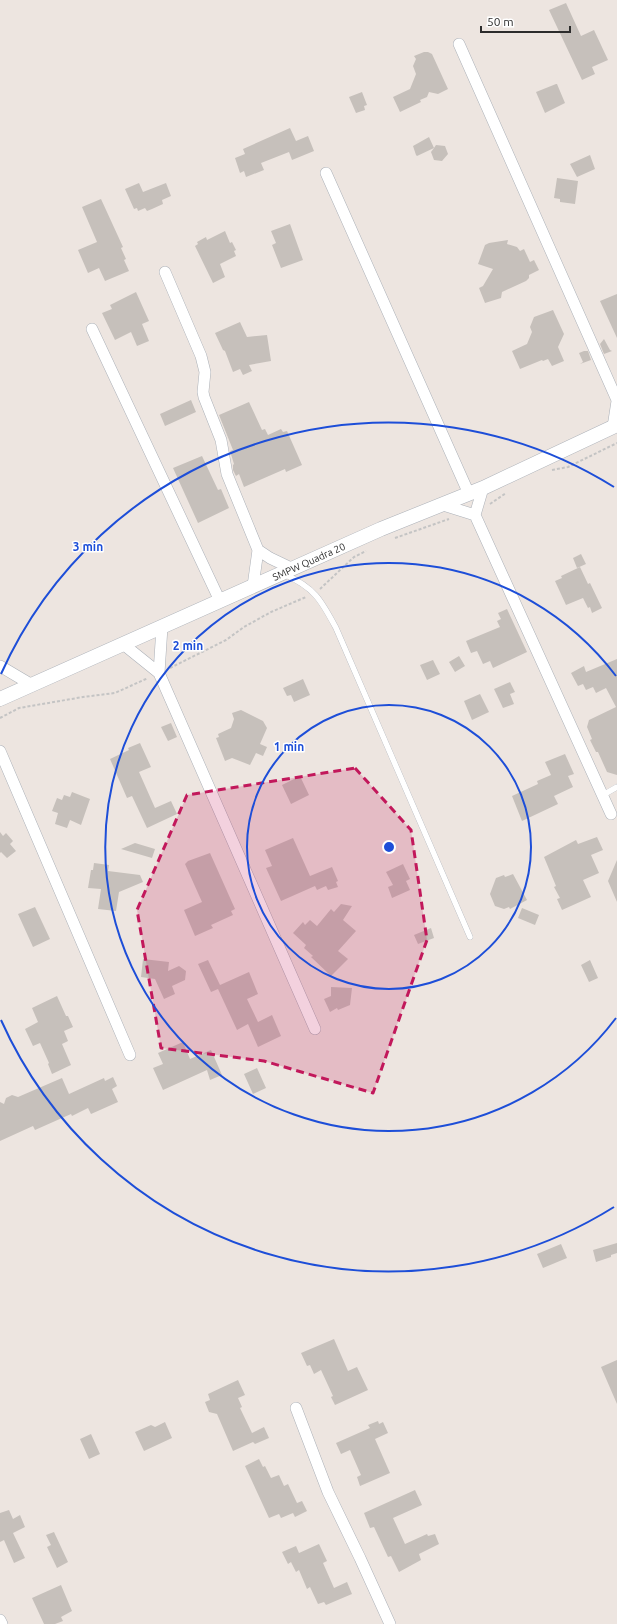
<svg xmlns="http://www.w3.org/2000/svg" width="617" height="1624" font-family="Ubuntu,sans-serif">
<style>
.building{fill:#c6c0bb}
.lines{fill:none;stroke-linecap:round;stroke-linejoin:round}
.service-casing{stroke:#acb1b8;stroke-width:6}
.minor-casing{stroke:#acb1b8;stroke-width:12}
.tertiary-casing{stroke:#acb1b8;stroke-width:15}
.path{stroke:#c4c4c4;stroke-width:2;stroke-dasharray:3 2;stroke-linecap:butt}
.service{stroke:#fff;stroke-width:5.5}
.minor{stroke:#fff;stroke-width:11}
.tertiary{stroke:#fff;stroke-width:14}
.marked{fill:#c2185b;fill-opacity:0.2;stroke:#c2185b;stroke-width:3;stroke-dasharray:8 5;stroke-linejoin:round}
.ring{fill:none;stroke:#1d4ed8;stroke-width:2}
.labels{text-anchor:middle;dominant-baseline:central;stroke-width:3;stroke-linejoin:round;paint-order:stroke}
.street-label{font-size:10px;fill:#2c2c2c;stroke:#fff}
.centre{fill:#1d4ed8;stroke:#fff;stroke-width:2}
.ring-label{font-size:12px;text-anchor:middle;font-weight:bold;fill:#1d4ed8;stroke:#fff;stroke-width:3;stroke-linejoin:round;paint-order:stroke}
</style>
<rect width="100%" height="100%" fill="#ede5e0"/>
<path class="building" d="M566,3l15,33 13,-6 14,30 -16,7 3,7 -13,6 -33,-70z
M424,52h4l4,2 16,35 -10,5 -9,-2 -2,5 -7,3 1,2 -21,10 -7,-15 17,-8 6,-15 -3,-8 3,-7 -2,-3z
M556,84h1l8,19 -20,10 -9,-21z
M362,92l5,13 -3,1 1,4 -9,3 -7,-16z
M290,128l6,13 12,-5 6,15 -22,9 -3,-8 -28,11 3,7 -18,7 -2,-6 -4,2 -5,-15 10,-4 -2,-5z
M429,137l5,11 2,-3 9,1 3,8 -6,7 -8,-1 -3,-8 3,-4 -17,8 -1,-1 -3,-9z
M590,155l5,14 -18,8 -7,-13z
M557,178l21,3 -3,23 -15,-2v-3l-6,-1z
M139,183l4,9 23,-9 5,13 -9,4 1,4 -11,5 -5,2 -2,-3 -7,3 -1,-3 -3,1 -9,-20z
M101,199l22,48 -2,1 5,11 -2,1 5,11 -24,10 -6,-13 -11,5 -10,-23 19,-8 -15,-35z
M290,224l13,36 -22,8 -9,-23 4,-2 -5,-12z
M225,231l5,12 2,-1 4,8 -2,1 2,5 -16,8 5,13 -12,6 -18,-37 3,-2 -1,-2 9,-5 1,3z
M508,240l-1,4 10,3 3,4 4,-2 6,13 4,-2 5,10 -10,5v3l-3,3 -24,11 -1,6 -16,5 -6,-15 4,-2 10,-17 -15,-5 7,-19 4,-2z
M136,292l13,29 -7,3 7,17 -12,5 -6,-14 -16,8 -13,-27 10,-4 -2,-4z
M617,294v44l-17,-37z
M553,310l11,24 -6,13 6,14 -12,5 -4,-7 -5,2 -1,-1 -22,9 -8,-18 15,-7 5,-12 -2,-5 4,-10z
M240,322l7,15 20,-2 4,26 -22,4 3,6 -9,4 -3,-6 -7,3 -8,-21 -2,-1 -8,-17z
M604,339l6,11 2,1 -8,3 -4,-10z
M584,351h4l3,9 -11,4 3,-2 -4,-9z
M191,400l5,12 -31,14 -5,-12z
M249,402l13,28 3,-1 3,6 13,-6 2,3 4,-1 15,34 -16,7 -1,-3 -41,18 -5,-13 -3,2 -3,-6v-5l1,-1 -4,-13 3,-1 -14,-35z
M202,456l16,34 3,-1 8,19 -31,15 -25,-55z
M581,554l5,10 -9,4 -4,-10z
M580,567l8,17 2,-1 12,25 -10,5 -2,-6 -2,1 -5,-10 -17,7 -11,-24 7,-3 -1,-2z
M507,609l20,43 -34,16 -3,-7 -7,3 -6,-13 -6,2 -5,-12 34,-14 -3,-6 4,-2 -3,-6z
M459,656l6,10 -10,6 -6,-10z
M617,659v116l-10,-3 -9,-20h-2l-6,-12 2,-1 -5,-12 2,-7 27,-13 -10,-19 -10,5 -3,-6 -7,3 -3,-6 -5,2 -7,-13 13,-7 2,6z
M433,660l7,14 -13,6 -7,-15z
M303,679l7,16 -16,7 -3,-7 -4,1 -4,-8z
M510,682l5,10 -5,2 4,10 -11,4 -9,-19z
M480,694l9,18 -17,8 -8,-19z
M241,710l22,11 4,7 -7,16 7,3 -4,9 -7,-3 -6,12 -18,-7 -7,3 -9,-23 3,-1 -1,-3 13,-6 3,-9 -2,-6z
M171,723l6,14 -9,4 -7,-14z
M140,743l11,24 -12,5 16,36 16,-7 6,13 -30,14 -15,-32 -5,2 -17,-39 19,-9 -1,-2z
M565,754l9,20 -6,2 5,11 -19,9 4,8 -36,17 -10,-25 26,-12 -1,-3 14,-6 -6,-13z
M300,776l9,19 -18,9 -9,-19z
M72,792l18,7 -9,26 -11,-5 -3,8 -12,-4 3,-11 -6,-2 5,-13 5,2 2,-5 6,2z
M0,832l3,4 3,-3 7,8 -3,3 6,7 -9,7 -6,-6 -1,1z
M597,837l6,13 -12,5 8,18 -16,7 8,17 -29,13 -5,-11 3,-1 -6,-11 2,-1 -12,-29 32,-17 2,4z
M293,838l17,38 22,-9 6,14 -2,1 2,5 -10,3 -2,-4 -9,4 -2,-4 -34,15 -15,-33 6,-2 -7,-16z
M135,843l20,6 -3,9 -31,-9z
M210,853l25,56 -4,2 2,4 -22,10 2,3 -18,8 -11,-26 18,-8 -17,-38 3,-3z
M617,860v42l-9,-21z
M94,863l15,2 -1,6 32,4 3,7 -24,10 -3,19 -18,-2 3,-20 -13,-1 3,-18h2z
M403,864l7,15 -4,2 4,9 -18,8 -4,-11 5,-2 -7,-13z
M513,874l14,26 -17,9 -1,-2 -5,2 -9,-3 -5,-12 6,-16 8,-3 1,2z
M341,904l11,2 -9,14 13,11 -18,20 10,8 -17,17 -20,-19 2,-1 -9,-8 2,-3 -13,-12 10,-11 2,3 5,-5 7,6 14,-17 3,3z
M35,907l15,32 -17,8 -15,-33z
M522,908l17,7 -4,10 -17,-7z
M431,928l3,10 -16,6 -4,-9z
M143,959l26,3 -1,9 11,-5 7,5 -1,9 -13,6 3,8 -11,5 -9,-20 -14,-2z
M208,960l12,25 29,-13 9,22 -11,5 11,23 14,-7 9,21 -23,11 -10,-23 -11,6 -19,-41 -7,3 -13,-28z
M590,960l8,18 -9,4 -8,-17z
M331,987l21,1 -2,17 -12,5 -1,-2 -7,4 -6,-13 7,-3z
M57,996l9,20h2l5,11 -9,4 4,10 -6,3 9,21 -19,9 -4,-10 1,-1 -9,-20 -7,3 -8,-17 13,-7 -6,-14z
M183,1042l7,17 21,-9 11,25 -12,5 -3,-10 -44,20 -10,-22 10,-4 -5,-11z
M257,1068l9,20 -13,6 -9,-20z
M113,1077l4,9 -5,3 6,13 -27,12 -3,-6 -16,8 -1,-2 -36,16 -2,-4 -33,15v-39l4,2 2,-6 6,-3 6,2 44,-19 7,16 35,-16 1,3z
M617,1243v10l-6,2v2l-15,5 -3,-12z
M561,1244l6,14 -24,10 -6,-14z
M334,1339l14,32 9,-4 11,23 -33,15 -4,-8 2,-1 -12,-26 -7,4 -4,-9 -3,1 -6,-13z
M617,1360v44l-16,-37z
M238,1380l7,15 -7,3 4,9 -2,1 12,25 12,-6 5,11 -14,6 -2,-2 -20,9 -16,-37 -8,-2 -4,-10 5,-2 -2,-6z
M378,1421l1,3 4,-2 5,11 -13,6 15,34 -30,13 -3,-9 4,-2 -11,-25 -9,4 -5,-11 34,-15 -2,-3z
M165,1422l7,16 -28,13 -9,-19 16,-7 4,2z
M91,1434l9,20 -11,5 -9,-20z
M259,1459l4,8 2,-1 6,12 8,-3 5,11 4,-2 9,19 5,-2 5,10 -12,6 -2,-4 -12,5 -2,-4 -10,4 -24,-52z
M415,1490l7,15 -29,13 12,26 22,-10 1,2 7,-2 4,10 -20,10 2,6 -22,12 -8,-16 -3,1 -14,-30 -4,1 -6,-15z
M9,1510l4,9 7,-4 5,12 -12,6 12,25 -11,5 -10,-23 -4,2v-29z
M54,1532l14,30 -11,6 -10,-21 4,-2 -5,-10z
M319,1544l8,17 -4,2 11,25 13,-6 5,12 -26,11 -2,-3 -6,2 -8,-17 -3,2 -8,-19 -3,2 -5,-10 -3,2 -6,-12 14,-6 3,7z
M61,1585l11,26 -11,6 2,4 -8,3h-11l-12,-26z"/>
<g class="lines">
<defs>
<path id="service" d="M284,574c31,14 37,26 52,54l134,309
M603,795l14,-8"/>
<path id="minor" d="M459,44l158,356
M326,173l143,321
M165,272l36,84 4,16 -2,20 1,5 17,43 6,34 31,76 -5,36
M92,329l128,272
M613,427l4,-26
M483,488l-8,27 136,299
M443,505l32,10
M258,550l12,8 23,11
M123,644l36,29 156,356
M0,666l32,19
M159,673l3,-46
M0,751l130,304
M296,1408l32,84 32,66 30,66
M0,1620l2,4"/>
<g id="tertiary">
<path id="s1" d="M0,699l381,-170 102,-41 134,-63"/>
</g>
</defs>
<use href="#service" class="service-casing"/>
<use href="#minor" class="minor-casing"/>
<use href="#tertiary" class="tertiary-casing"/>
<path class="path" d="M552,470l16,-3 49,-24
M490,504l16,-11
M395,538l54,-19
M320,589l34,-32 12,-6
M170,668l56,-28 18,-13 27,-15 35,-15
M0,718l19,-10 64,-11 32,-4 33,-15"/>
<use href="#service" class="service"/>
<use href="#minor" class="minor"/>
<use href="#tertiary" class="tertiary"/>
</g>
<path class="marked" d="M355,768l56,62 16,110 -54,153 -109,-32 -103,-13 -24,-138 50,-115z"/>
<g class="ring">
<circle cx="389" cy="847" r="142"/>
<path d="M616 1018A284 284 0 1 1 616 676"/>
<path d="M614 1207A425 425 0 0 1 1 1020M1 674A425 425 0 0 1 614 487"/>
</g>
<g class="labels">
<g class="street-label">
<text stroke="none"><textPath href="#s1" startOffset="338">SMPW Quadra 20</textPath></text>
</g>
</g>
<circle cx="389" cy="847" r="6" class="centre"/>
<g class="ring-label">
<text x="88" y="551">3 min</text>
<text x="188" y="650">2 min</text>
<text x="289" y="751">1 min</text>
</g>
<path d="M481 26v6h89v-6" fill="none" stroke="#2c2c2c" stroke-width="2"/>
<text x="487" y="26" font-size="12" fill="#2c2c2c" stroke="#ffffff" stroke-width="3" paint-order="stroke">50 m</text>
</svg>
